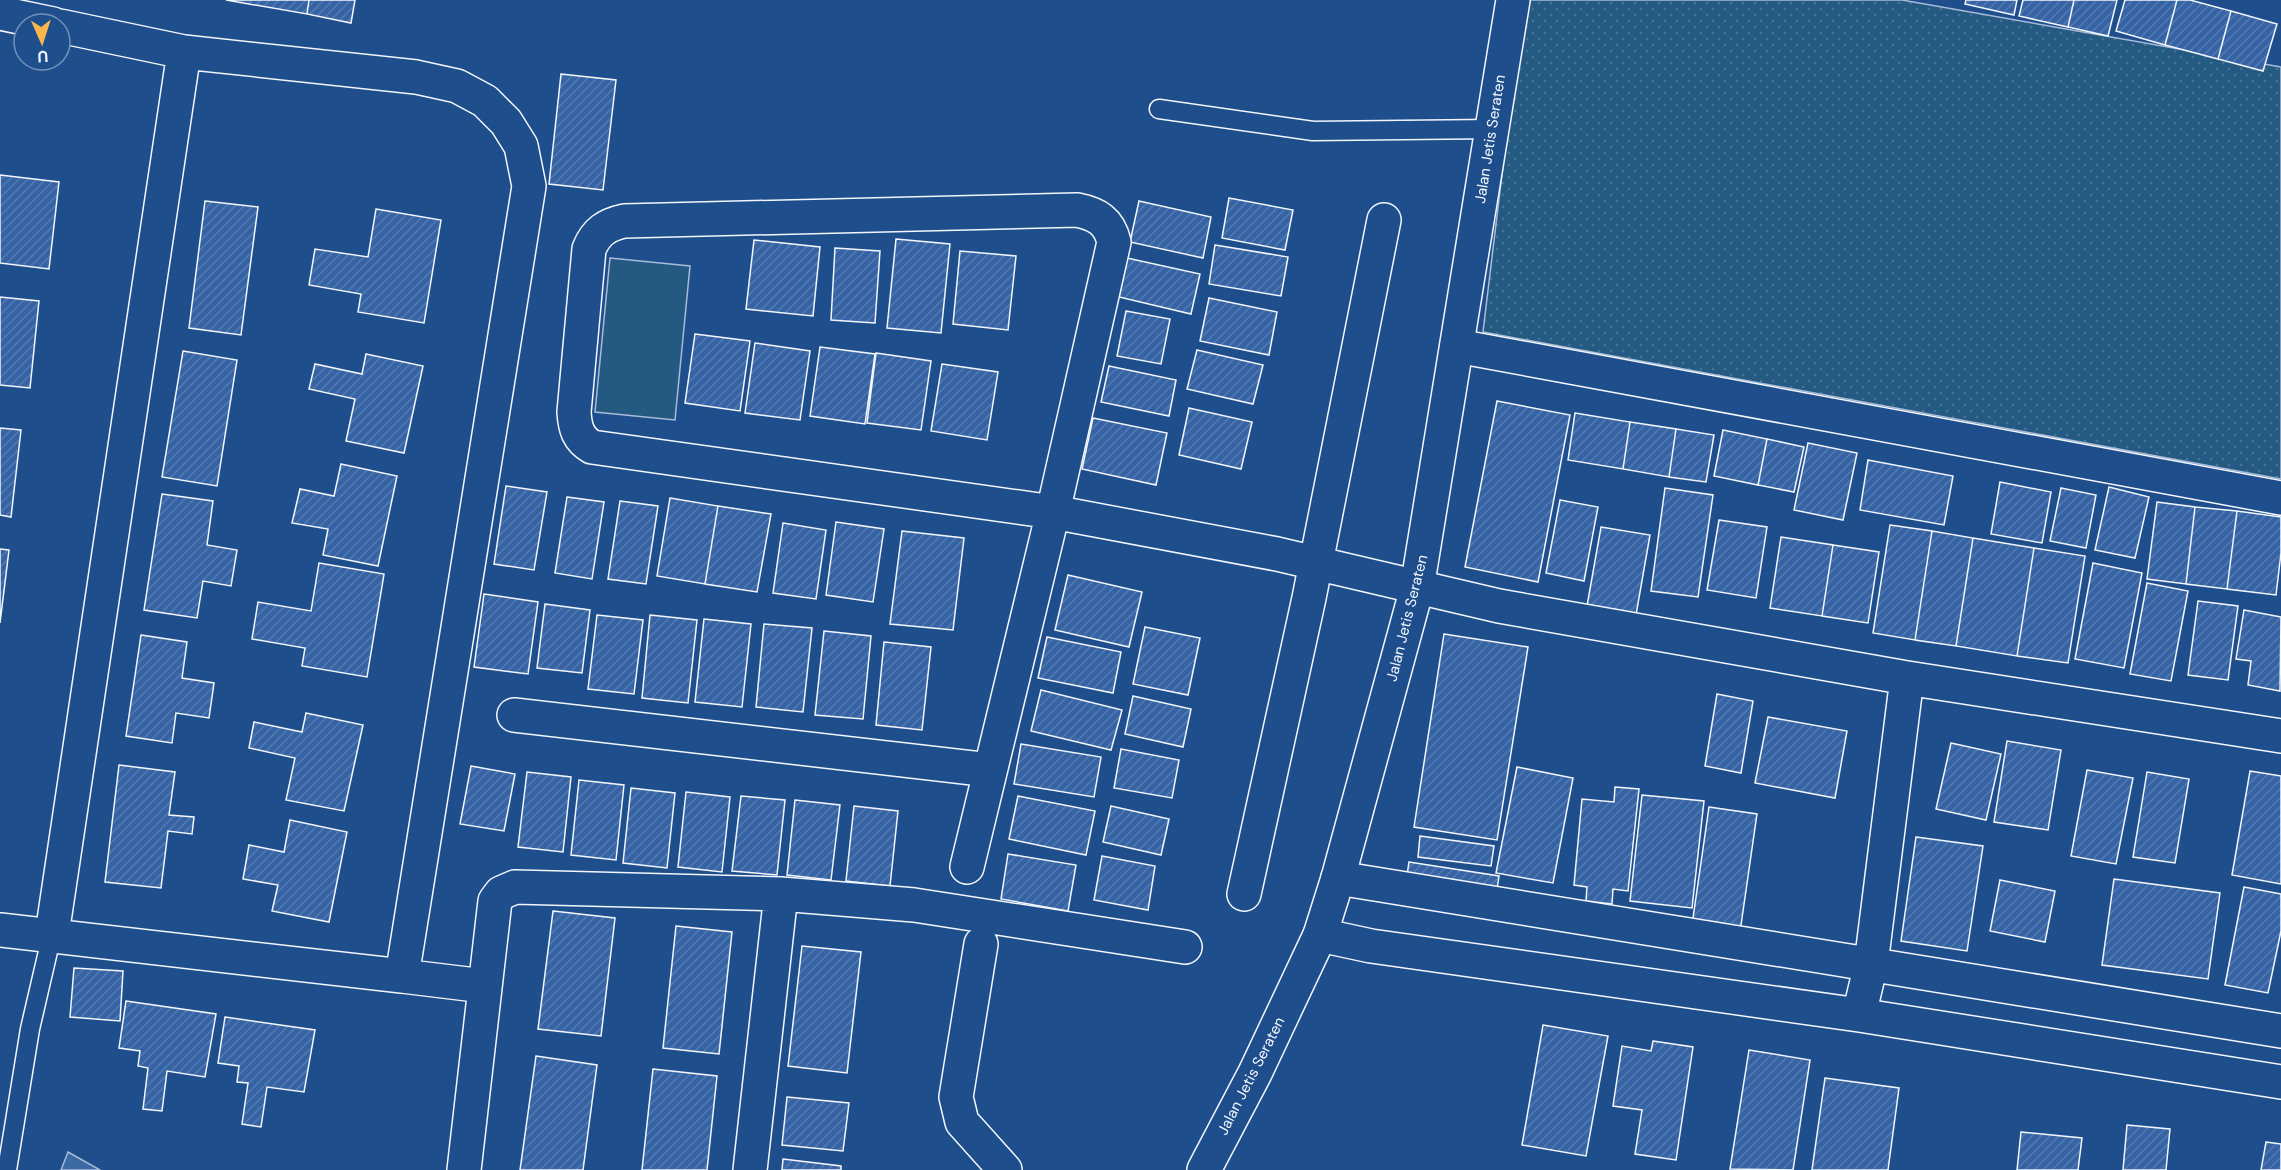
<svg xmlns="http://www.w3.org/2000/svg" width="2281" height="1170" font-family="'DM Sans',sans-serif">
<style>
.grass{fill:url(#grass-dots);stroke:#a8bbd7;stroke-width:1.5}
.garden{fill:#245a82;stroke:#a8bbd7;stroke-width:1.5}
.water{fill:url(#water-ripples);stroke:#a8bbd7;stroke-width:1.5}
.building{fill:url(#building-hatch);stroke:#f2f6ff;stroke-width:1.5}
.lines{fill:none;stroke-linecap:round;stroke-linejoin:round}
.service-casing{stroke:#f2f6ff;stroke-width:21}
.minor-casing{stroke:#f2f6ff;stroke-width:36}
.tertiary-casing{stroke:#f2f6ff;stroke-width:36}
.service{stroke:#1f4e8c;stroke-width:18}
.minor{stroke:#1f4e8c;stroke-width:33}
.tertiary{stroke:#1f4e8c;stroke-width:33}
.labels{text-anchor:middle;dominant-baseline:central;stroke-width:4.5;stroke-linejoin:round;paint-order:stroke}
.street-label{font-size:15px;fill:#f2f6ff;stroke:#1f4e8c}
</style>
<defs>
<pattern id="grass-dots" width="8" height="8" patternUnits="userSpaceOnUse" patternTransform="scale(1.5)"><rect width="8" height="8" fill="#245a82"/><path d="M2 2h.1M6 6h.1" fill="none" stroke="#447295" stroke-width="1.8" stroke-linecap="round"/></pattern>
<pattern id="water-ripples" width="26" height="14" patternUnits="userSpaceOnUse" patternTransform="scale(1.5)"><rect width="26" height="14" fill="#3b69a3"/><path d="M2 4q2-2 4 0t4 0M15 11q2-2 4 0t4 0" fill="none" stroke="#587fb1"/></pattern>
<pattern id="building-hatch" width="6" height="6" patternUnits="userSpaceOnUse" patternTransform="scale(1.5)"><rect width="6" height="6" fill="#3563a3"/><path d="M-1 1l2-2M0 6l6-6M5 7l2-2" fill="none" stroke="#537ab1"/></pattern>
</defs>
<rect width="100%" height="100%" fill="#1f4e8c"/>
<path class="grass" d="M1523,0h379l379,67v412l-798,-147z"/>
<path class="garden" d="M610,258l80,8 -15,154 -80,-8z"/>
<path class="water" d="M68,1152l32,18h-39z"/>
<path class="building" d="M226,0h83l-2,14z
M309,0h46l-4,23 -44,-9z
M1966,0h51l-3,15 -49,-11z
M2023,0h51l-6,27 -49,-11z
M2074,0h43l-9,36 -40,-9z
M2125,0h52l-12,45 -49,-14z
M2177,0h13l41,11 -13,48 -53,-14z
M2231,11l46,13 -14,47 -45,-12z
M561,74l55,6 -13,110 -54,-6z
M0,175l59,7 -10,87 -49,-6z
M1229,198l64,12 -8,40 -63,-12z
M205,201l53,6 -17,128 -52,-7z
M1139,201l72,16 -8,41 -73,-16z
M376,209l65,11 -17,103 -66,-11 3,-18 -52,-9 6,-36 53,8z
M896,239l54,5 -9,89 -54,-5z
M754,240l66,7 -7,69 -67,-7z
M1215,245l73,12 -7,39 -72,-12z
M835,248l45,3 -5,72 -44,-3z
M960,251l56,5 -8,74 -55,-6z
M1127,258l73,16 -9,40 -72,-17z
M0,297l39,4 -9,87 -30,-3z
M1209,298l68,14 -8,43 -69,-14z
M1126,311l44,8 -9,45 -44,-8z
M695,334l55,7 -10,70 -55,-8z
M755,343l55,8 -10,69 -55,-7z
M820,347l55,7 -10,70 -55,-8z
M1197,350l66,15 -10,39 -66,-15z
M183,351l54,9 -20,126 -55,-9z
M876,353l55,8 -10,69 -54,-7z
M366,354l57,12 -19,87 -58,-12 9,-42 -46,-10 6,-25 47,10z
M942,364l56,8 -11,68 -56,-9z
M1109,366l67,14 -7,36 -68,-14z
M1497,401l73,14 -32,167 -73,-15z
M1189,408l63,14 -11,47 -62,-14z
M1575,413l55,9 -7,47 -55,-9z
M1093,418l74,15 -11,52 -74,-16z
M1630,422l46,7 -7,48 -46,-8z
M0,428l21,2 -10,87 -11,-2z
M1676,429l38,6 -8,47 -37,-5z
M1723,430l44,9 -9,46 -44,-9z
M1767,439l37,8 -10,45 -36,-7z
M1808,443l49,10 -14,67 -49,-10z
M1868,460l85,16 -9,49 -84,-15z
M341,464l56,12 -19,90 -55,-11 5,-26 -36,-6 8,-34 34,7z
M2000,482l51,10 -9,51 -51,-9z
M506,486l41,6 -13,78 -40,-6z
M2109,487l40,10 -14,61 -40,-8z
M1665,488l48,7 -15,102 -47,-6z
M2061,488l35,7 -10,53 -36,-7z
M162,494l51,7 -6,44 30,5 -6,36 -28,-5 -6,37 -53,-8z
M567,497l37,5 -12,77 -37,-6z
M670,498l48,8 -13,78 -48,-8z
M1560,500l38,7 -14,74 -38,-8z
M620,501l38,5 -12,78 -38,-5z
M2157,502l38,5 -9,77 -39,-5z
M718,506l53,8 -14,78 -52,-8z
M2195,507l42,4 -10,78 -41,-5z
M2237,511l44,6v36l-5,42 -49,-6z
M1719,520l48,7 -11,71 -49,-8z
M836,522l48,7 -11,73 -47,-7z
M783,523l43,7 -10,69 -43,-6z
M1890,525l42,6 -17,109 -42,-7z
M1601,527l49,8 -14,80 -49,-9z
M902,531l62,7 -11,92 -63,-6z
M1932,531l41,7 -17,108 -41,-6z
M1781,537l52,8 -11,71 -52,-8z
M1973,538l61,10 -17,108 -61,-10z
M1833,545l46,7 -11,71 -46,-7z
M2034,548l51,8 -17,107 -51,-7z
M0,549l9,1 -9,73z
M319,563l65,11 -17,103 -65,-11 3,-18 -53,-9 6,-37 53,9z
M2093,563l49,10 -18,95 -49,-9z
M1068,575l74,17 -13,55 -74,-17z
M2147,583l41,8 -17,90 -41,-7z
M484,594l54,8 -10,72 -54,-7z
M2198,601l40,5 -10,74 -40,-5z
M545,604l45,6 -8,63 -45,-5z
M2244,610l37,7 -1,74 -32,-6 3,-24 -15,-2z
M597,615l46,5 -9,74 -46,-5z
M650,615l47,5 -9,83 -46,-5z
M704,619l47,5 -9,83 -47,-5z
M764,624l48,4 -9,84 -47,-5z
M1145,627l55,11 -12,57 -55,-11z
M824,631l47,5 -8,83 -48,-4z
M1444,634l84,13 -31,193 -83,-13z
M141,635l46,7 -5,36 32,5 -5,35 -33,-5 -4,30 -46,-7z
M1047,637l74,15 -8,41 -75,-15z
M884,642l47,5 -9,83 -46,-5z
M1041,690l81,20 -11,40 -80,-19z
M1717,694l36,7 -12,72 -36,-7z
M1133,696l58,13 -8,38 -58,-13z
M306,713l57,12 -19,86 -58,-11 9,-42 -46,-10 5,-26 48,10z
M1768,717l79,14 -12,67 -80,-15z
M2007,741l54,9 -13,80 -54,-8z
M1951,743l50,11 -15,66 -50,-11z
M1021,744l80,13 -7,40 -80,-13z
M1121,749l58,11 -7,38 -58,-10z
M119,765l56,7 -6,43 25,2 -2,17 -24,-3 -7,57 -56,-6z
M471,766l44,8 -11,57 -44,-7z
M1517,767l56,11 -20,105 -57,-10z
M2087,770l46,8 -17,86 -45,-8z
M2250,771l31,5v108l-49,-9z
M527,772l44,5 -8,75 -45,-5z
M2147,772l42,7 -14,84 -42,-6z
M579,780l45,5 -8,75 -45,-5z
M1615,787l24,2 -11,102 -15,-2 -1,15 -26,-3 1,-14 -13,-2 8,-86 32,3z
M631,788l44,5 -8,75 -44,-5z
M686,792l44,5 -8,75 -44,-5z
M1642,795l62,6 -12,107 -62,-7z
M741,796l44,4 -8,75 -45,-4z
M1018,796l77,15 -9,44 -77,-16z
M795,800l45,5 -9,75 -44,-5z
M854,806l44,5 -8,75 -44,-5z
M1111,806l58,13 -8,36 -58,-13z
M1709,807l48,7 -18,125 -48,-7z
M290,820l57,12 -18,90 -57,-11 6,-26 -35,-6 6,-34 35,7z
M1420,836l74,10 -3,20 -73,-9z
M1916,837l67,9 -16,105 -66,-10z
M1008,854l68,11 -8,46 -67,-12z
M1102,856l53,10 -7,44 -54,-10z
M1409,862l90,14 -4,26 -90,-14z
M2114,879l106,14 -12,86 -106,-14z
M2000,880l55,11 -10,51 -55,-11z
M2244,887l37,7v37l-13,62 -43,-8z
M553,911l62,7 -14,118 -63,-7z
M676,926l56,6 -13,122 -56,-6z
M802,946l59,6 -14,121 -59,-7z
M74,968l49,3 -3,50 -50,-4z
M126,1001l90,13 -11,63 -38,-6 -5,40 -19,-2 5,-41 -10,-2 2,-15 -21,-3z
M225,1017l90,13 -11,62 -37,-5 -6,40 -19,-3 6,-41 -11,-1 2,-16 -21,-3z
M1543,1025l65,11 -22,120 -64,-11z
M1653,1041l40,6 -17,113 -41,-6 7,-44 -29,-4 9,-60 29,5z
M1749,1050l61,10 -17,110 -63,-1z
M536,1056l61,9 -14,105h-63z
M653,1069l64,7 -10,94h-65z
M1825,1078l74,10 -11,82h-76z
M787,1097l62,6 -6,48 -61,-6z
M2127,1125l43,4 -4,41h-43z
M2021,1132l61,6 -4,32h-61z
M2266,1142l15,2v26h-20z
M783,1159l58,7v4h-59z"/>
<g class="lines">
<defs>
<path id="service" d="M1159,109l154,22 179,-2
M7,1170l23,-141 22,-95"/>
<path id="minor" d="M0,13l53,11
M1457,346l824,152
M514,715l476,55
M967,867l86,-355 61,-270c-5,-21 -17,-28 -37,-32l-453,11c-18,4 -28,11 -35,28l-15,163c1,16 4,27 18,35l461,65 224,42 222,52 408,72 374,58
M1338,878l943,153
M1244,894l65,-296 75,-378
M0,930l402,46 127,-790 -8,-40 -15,-24 -21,-21 -28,-15 -41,-9 -232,-25 -124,-26
M52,934l132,-882
M1320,935l51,11 488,69 422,67
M981,944l-25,153 6,25 43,48
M402,976l82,10
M1859,1015l12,-51 36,-286
M464,1170l31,-269 6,-8 14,-6 266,7 133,11 271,42
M750,1170l31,-276"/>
<path id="tertiary" d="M1204,1170l51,-97 65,-138 18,-57 79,-290 96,-588"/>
</defs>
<use href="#service" class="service-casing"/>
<use href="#minor" class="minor-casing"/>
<use href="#tertiary" class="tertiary-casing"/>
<use href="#service" class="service"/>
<use href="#minor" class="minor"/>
<use href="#tertiary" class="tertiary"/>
</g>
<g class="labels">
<g class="street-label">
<text transform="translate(1490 139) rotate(-81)">Jalan Jetis Seraten</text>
<text transform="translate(1407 618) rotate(-76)">Jalan Jetis Seraten</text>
<text transform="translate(1251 1076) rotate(-63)">Jalan Jetis Seraten</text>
</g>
</g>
<g transform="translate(42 42) rotate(177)"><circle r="28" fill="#1f4e8c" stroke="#7391ba" stroke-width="1.5"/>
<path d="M0-4.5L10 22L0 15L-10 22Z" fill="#ffb74d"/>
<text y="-9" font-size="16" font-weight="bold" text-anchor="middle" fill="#f2f6ff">U</text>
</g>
</svg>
